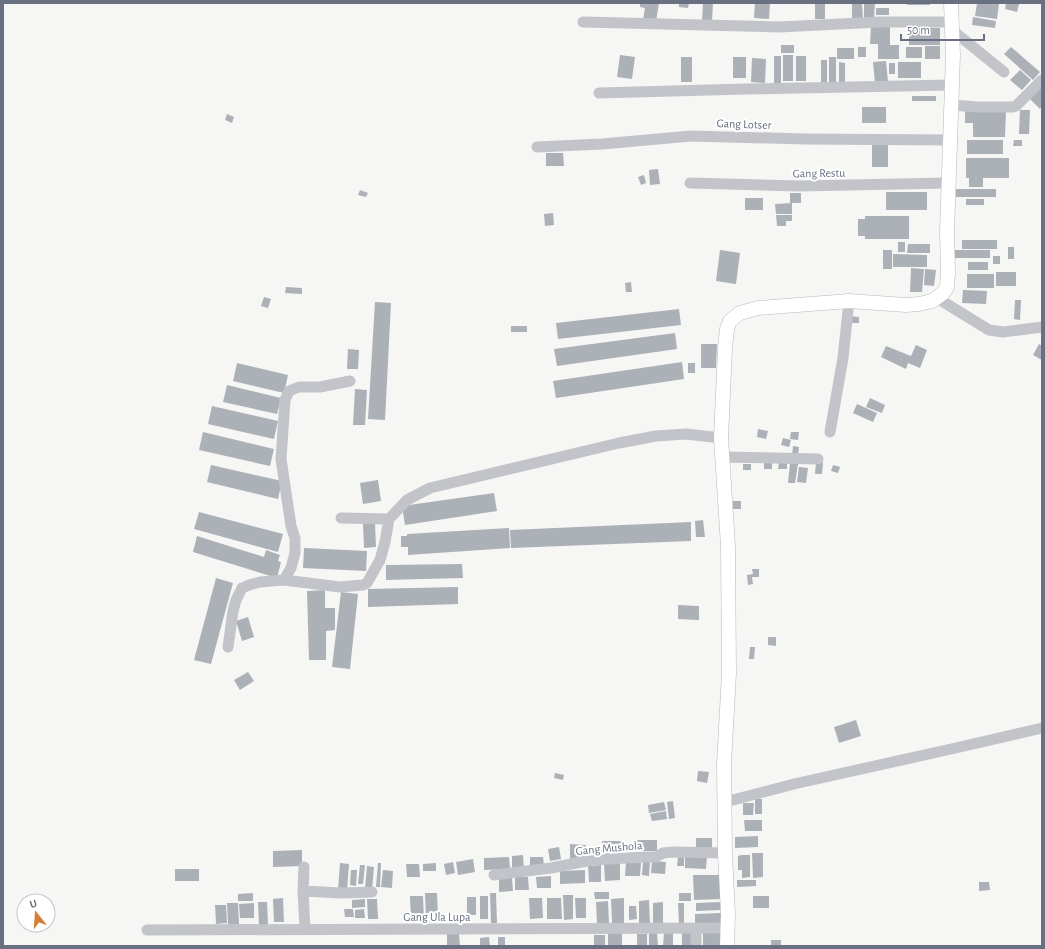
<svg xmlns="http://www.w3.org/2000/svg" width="1045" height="949" font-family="'Alegreya Sans',sans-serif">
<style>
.building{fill:#acb0b7}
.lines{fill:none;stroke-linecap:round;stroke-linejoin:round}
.major-casing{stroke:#b6b8bc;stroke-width:15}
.minor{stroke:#c2c4c9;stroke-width:11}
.major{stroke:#fff;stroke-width:14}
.labels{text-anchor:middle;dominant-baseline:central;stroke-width:4;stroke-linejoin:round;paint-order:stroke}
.street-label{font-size:12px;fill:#687082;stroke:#fff}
</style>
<rect width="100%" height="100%" fill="#f6f6f4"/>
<path class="building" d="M640,3h19l-3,19 -13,-2 2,-12 -5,-1z
M679,3h10l-1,5 -9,-1z
M703,3h10l-1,18 -10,-1z
M755,3h15l-1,16 -15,-1z
M815,3h10v16h-10z
M852,3h10l1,15h-11z
M864,3h11l-1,16h-10z
M907,3h23v2h-23z
M977,3h22l-2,16 -22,-3z
M1006,3l13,1 -2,8 -12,-3z
M876,8h13v7h-13z
M973,17l23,4 -1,7 -23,-3z
M871,26h19v19h9v14h-21v-15h-8z
M909,28h31v17h-31z
M781,45h13v8h-13z
M925,46h15v13h-15z
M858,47h8v10h-8z
M906,47h16v11h-16z
M1011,47l29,25 -7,8 -29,-26z
M837,48h17v11h-17z
M620,55l15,2 -3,22 -15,-2z
M783,55h10v26h-10z
M774,56h7v27h-7z
M796,56h10v25h-10z
M681,57h11v25h-11z
M733,57h13v21h-13z
M829,57h7v25h-7z
M752,58l14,1 -1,24 -14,-1z
M821,60h6v23h-6z
M886,61l2,21 -13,1 -2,-21z
M839,62l6,1v19h-6z
M898,62h23v16h-23z
M889,63h6v11h-6z
M1020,70l11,10 -9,10 -12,-10z
M1042,86v20l-2,3 -12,-12z
M912,96h24v5h-24z
M862,107h24v16h-24z
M1020,110h10l-1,24h-10z
M965,111h41l-1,26h-32v-14h-8z
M227,114l7,3 -2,6 -7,-3z
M967,140h36v14h-36z
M1014,140h8v6h-9z
M872,141h16v26h-16z
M546,153h17l1,13h-18z
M966,158h43v20h-26v9h-14v-9h-3z
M658,169l2,15 -10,1 -1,-15z
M644,175l2,8 -5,2 -3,-8z
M956,189h40v8h-40z
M360,190l8,3 -2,4 -8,-2z
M886,192h41v18h-41z
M790,193h11v10h-11z
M745,198h18v12h-18z
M966,199h18v6h-18z
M792,203v11h-16l-1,-10z
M553,213l1,12 -9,1 -1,-12z
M776,215h16v6h-6v5h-9z
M865,216h44v23h-44v-3h-7v-17h7z
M962,240h35v9h-35z
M898,242h7v10h-7z
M908,244h22v9h-23z
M1008,247h6v12h-6z
M720,250l20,3 -4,31 -20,-3z
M883,250h9v19h-9z
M955,250h35v8h-35z
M893,254l34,1v12h-34z
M993,256h7v8h-7z
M968,262h20v8h-20z
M911,268l13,1 -2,23h-12z
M925,269l11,1 -2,16 -10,-1z
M996,272h20v14h-20z
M967,274h27v14h-27z
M631,282l1,10h-6l-1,-9z
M286,287l16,1v6l-17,-1z
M963,290l24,1 -1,13 -24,-1z
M264,297l7,2 -3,9 -7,-2z
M1015,300h6l-1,20 -6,-1z
M375,302l16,1 -6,117 -17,-1z
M679,309l2,16 -123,14 -2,-16z
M850,316l9,1v6h-10z
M511,326h16v6h-16z
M675,333l2,16 -120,17 -3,-17z
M701,344h16l-1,24h-15z
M1039,344l3,2v14l-9,-5z
M916,345l11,5 -7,18 -12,-5 -2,6 -25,-12 5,-11 25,10z
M348,349l11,1 -1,19h-11z
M682,362l2,17 -128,19 -3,-17z
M237,363l51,12 -4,18 -51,-12z
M688,363h7v10h-7z
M227,385l54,13 -4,16 -54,-12z
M355,389l12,1 -2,35h-12z
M870,398l15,7 -3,8 -16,-6z
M857,404l20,9 -4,9 -20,-9z
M212,406l66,15 -4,18 -66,-15z
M758,429l10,2 -2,8 -9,-2z
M203,432l71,17 -4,17 -71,-16z
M791,432h8l-1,8 -8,-1z
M783,438l8,2 -2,7 -8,-2z
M793,446l6,1 -1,10 -6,-1z
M779,462l8,1v6h-9z
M816,462h7l-1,12h-7z
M764,463h8v6h-8z
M790,463l8,1 -3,19h-7z
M743,464h8v6h-8z
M211,465l71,16 -4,18 -71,-17z
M833,465l7,2 -2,6 -7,-2z
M799,467l9,1 -2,15 -9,-1z
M378,480l3,21 -18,3 -3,-21z
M494,493l3,18 -92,14 -3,-19z
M733,501h8v8h-8z
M199,512l84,22 -5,18 -84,-23z
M703,520l2,17h-9l-1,-16z
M691,522v19l-180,7 -1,-18z
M375,523l1,24 -12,1 -1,-24z
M509,528l1,20 -102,7v-8h-7v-11h6v-2z
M197,536l67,21 2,-7 14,5 -2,6 3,1 -4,16 -84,-26z
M304,548l63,3 -1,20 -63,-3z
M462,564l1,14 -77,2v-15z
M752,569h7v8h-7l1,7 -5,1 -1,-10 6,-1z
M216,578l17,5 -22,81 -17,-4z
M458,587v17l-90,3v-18z
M325,590v18h10v22l-9,1v29h-17l-2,-69z
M341,592l17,2 -8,75 -18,-2z
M678,605l21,1v14l-21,-1z
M248,617l6,20 -12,4 -6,-20z
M768,637h8v9l-8,-1z
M750,647h5l-1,12h-5z
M248,672l6,9 -14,9 -6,-10z
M856,720l5,16 -22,7 -5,-16z
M698,771l11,1 -2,11 -10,-2z
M555,773l9,2 -1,5 -9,-2z
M755,799h7v15h-7z
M673,801l2,17 -6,1 -2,-17z
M664,802l2,8 -17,3 -1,-8z
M743,803h11l-1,12h-10z
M666,811l1,8 -15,2 -2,-7z
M744,820h18v11h-17z
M758,836v11l-23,1v-11z
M696,838h16v10l-16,1z
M637,840h20v11h-20z
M602,841h20l-1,13h-20z
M570,844l16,1v15h-16z
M559,847l2,12 -11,2 -2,-12z
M302,850v16l-29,1v-16z
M752,853h11v24l-10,1z
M523,855l1,15h-12v-14z
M685,855l22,1 -1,13 -21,-1z
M741,855h9v22l-8,1v-8h-4v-14z
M678,856h6v10h-7z
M509,857l1,12 -26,1v-12z
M530,857h13l1,9 -14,1z
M473,859l2,13 -17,3 -2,-13z
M643,861h7l-1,15 -7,-1z
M652,861l14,1 -1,12 -14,-1z
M453,862l2,11 -9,2 -2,-11z
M626,862l15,1 -1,13h-15z
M340,863l9,1 -2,27 -9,-1z
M378,863h3l-1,24h-4z
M436,863v8h-13v-7z
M604,863h16v17l-15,1z
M406,864h13l1,13h-13z
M360,865h5l-2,19h-5z
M601,865v17h-12l-1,-16z
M367,866l7,1 -2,23 -7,-1z
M175,869h24v12h-24z
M351,870h6l-1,16 -6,-1z
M383,870l10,1 -1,17 -11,-1z
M585,870v13l-25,1v-13z
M693,875h29l1,24 -29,1z
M551,876v12h-14l-1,-11z
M515,877h13l1,13h-14z
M499,878h13l1,13 -14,1z
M737,880h19v6l-19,1z
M979,882h10l1,8 -11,1z
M594,892h15v7h-14z
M253,893v8h-15v-7z
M425,893h12l1,25h-12z
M490,893h6l1,30h-6z
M679,893h12v8h-12z
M563,895h10v24l-9,1z
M410,896h13l1,26 -13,1z
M480,896h8v23h-8z
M753,896h16v12h-16z
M467,897h9v18h-9z
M283,898l1,24h-10l-1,-23z
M529,898h13l1,20 -13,1z
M547,898h14l1,21h-15z
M575,898h11v20h-10z
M624,898v25h-12l-1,-24z
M365,899v8l-13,1v-8z
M367,899h10l1,20h-10z
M649,900l1,26h-11v-25z
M608,901l1,22 -12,1 -1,-22z
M258,902h9l1,23 -9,1z
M663,902v21h-10v-20z
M721,902v8l-25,1v-8z
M227,903h11l1,21 -11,1z
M254,903v15h-14l-1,-14z
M678,903h6v20h-5z
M215,905h11l1,18 -11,1z
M629,906h7l1,13 -8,1z
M344,909h9l1,8h-9z
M364,909l1,9h-10v-8z
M721,913v10l-26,1v-10z
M726,930v16h-23v-15z
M682,931h11l1,15h-12z
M664,932h9v14h-10z
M608,933h14v13h-14z
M649,933h8l1,13h-9z
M447,934h12l1,12h-13z
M637,934h10v12h-10z
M594,935h11v11h-11z
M489,937l1,9h-10v-8z
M498,937h7v9h-7z
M771,940h10v6h-10z"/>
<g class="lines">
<defs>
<path id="major" d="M727,946l1,-32 -3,-61 -1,-89 5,-91 -1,-127 -7,-108 4,-90 2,-19 3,-8 10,-8 18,-5 91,-7 57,4 13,-1 13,-3 11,-8 4,-6 1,-14 -1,-41 6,-177 -2,-52"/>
</defs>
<use href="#major" class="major-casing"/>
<path class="minor" d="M583,22l196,5 101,-5h72
M952,30l52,42
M599,93l146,-4 207,-4
M952,105l25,2h36l3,-1 26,-26
M537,147l65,-3 89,-8 114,3 145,1
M690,183l109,3 149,-3
M937,298l52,32 14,2 39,-5
M830,432l13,-74 6,-57
M723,457l95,2
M341,518l48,1
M284,580l7,-12 4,-15v-15l-4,-12 -10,-67 4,-59 4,-9 10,-4h21l30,-6
M228,647l5,-36 3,-11 6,-12 7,-3 11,-3 24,-2 56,7 23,-2 4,-2 13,-23 5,-18 4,-23 18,-19 23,-12 189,-45 37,-7 30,-2 35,4
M725,802l69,-18 166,-37 82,-19
M304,867l-1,24 2,39
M494,875l57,-7 41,-8 52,-3h12l7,-4 10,-1 52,1
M303,891l39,2 30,-1
M147,930l580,-2
M696,946v-17"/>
<use href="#major" class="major"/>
</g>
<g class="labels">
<g class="street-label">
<text transform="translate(744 124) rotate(2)">Gang Lotser</text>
<text transform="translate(819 173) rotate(-1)">Gang Restu</text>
<text transform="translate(609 848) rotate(-5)">Gang Mushola</text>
<text x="437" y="917">Gang Ula Lupa</text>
</g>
</g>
<rect width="1045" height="949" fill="none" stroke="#687082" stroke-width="8"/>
<g transform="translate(36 913) rotate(343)"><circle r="19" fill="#ffffff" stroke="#c3c6cd"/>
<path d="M0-3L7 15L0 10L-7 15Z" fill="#d57f35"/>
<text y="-6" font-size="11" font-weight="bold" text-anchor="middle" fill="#687082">U</text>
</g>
<path d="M901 34v6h83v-6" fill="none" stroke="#687082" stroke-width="2"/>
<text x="907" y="34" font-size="12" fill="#687082" stroke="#ffffff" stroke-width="3" paint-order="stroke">50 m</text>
</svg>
